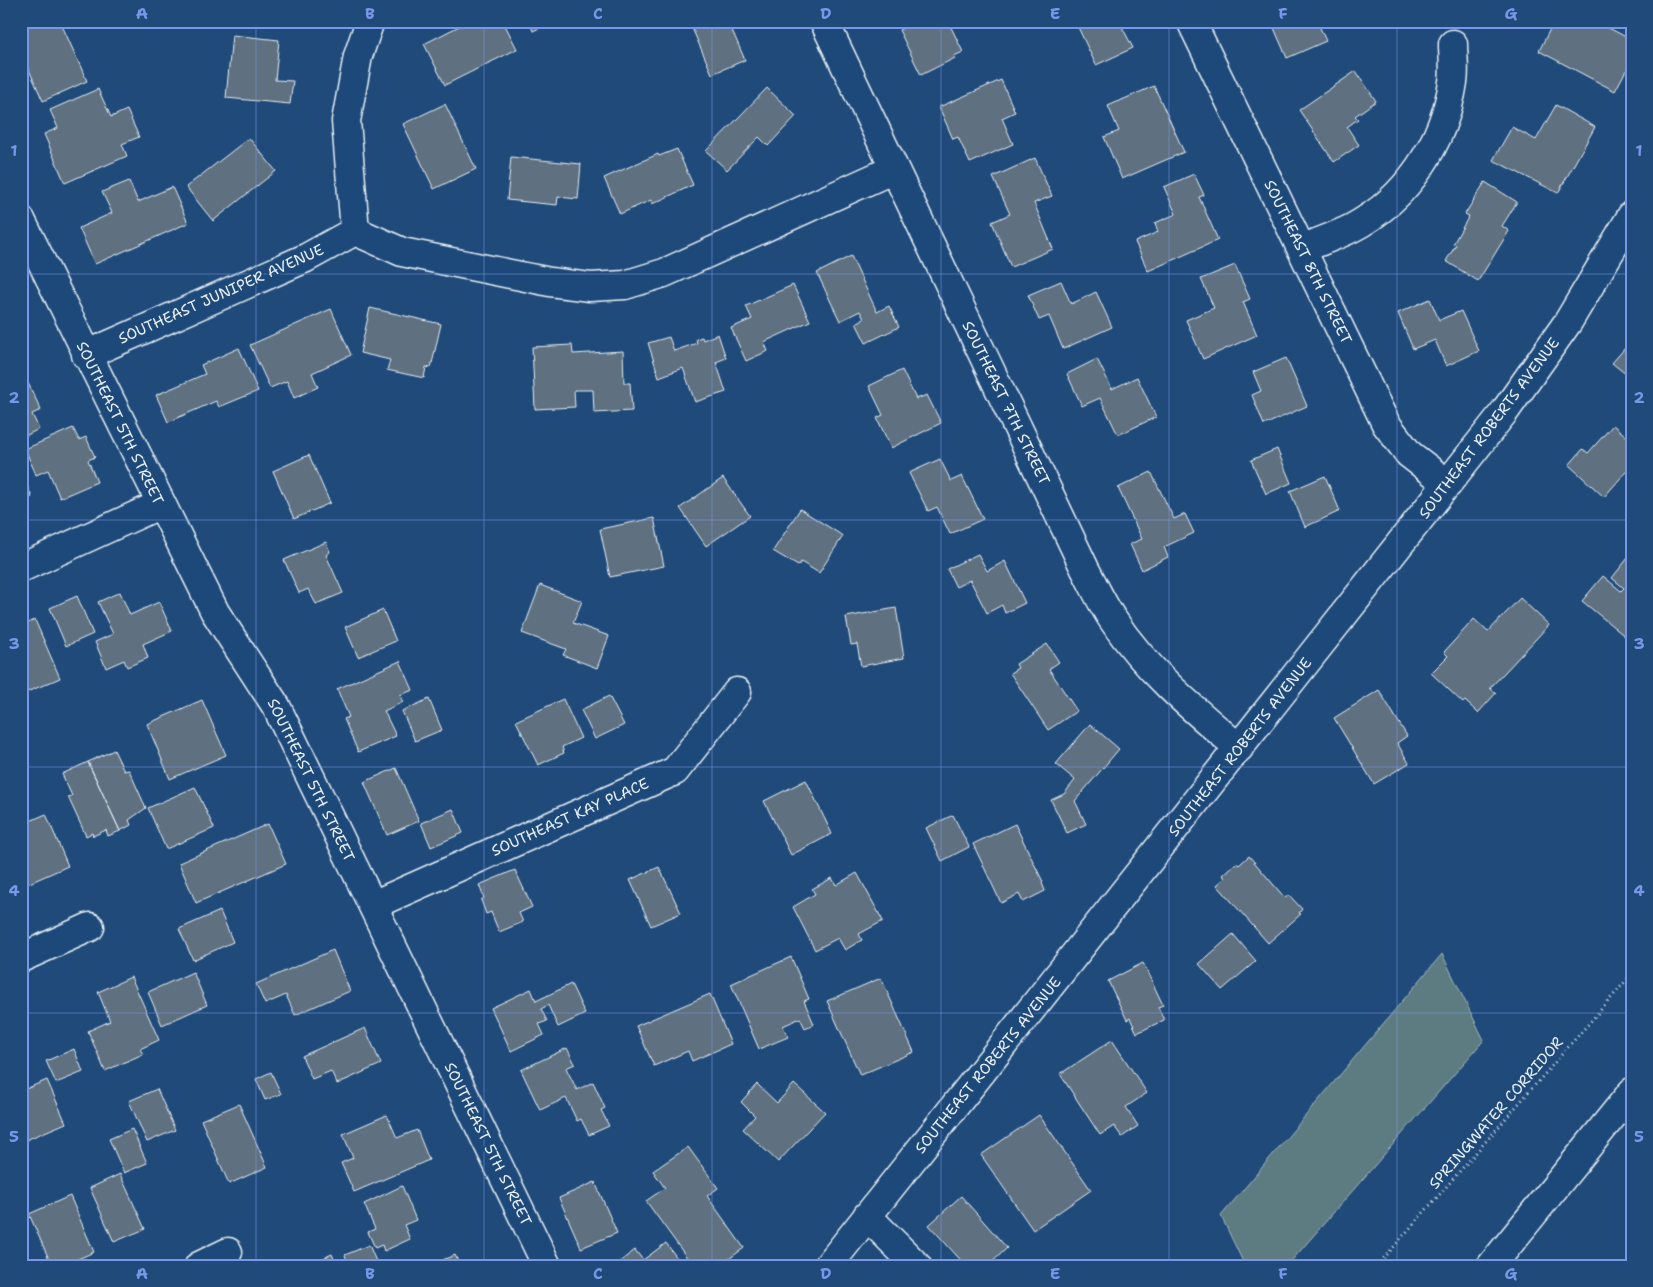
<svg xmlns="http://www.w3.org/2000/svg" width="1653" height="1287" font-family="'Shantell Sans',sans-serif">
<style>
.green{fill:#5d7c81;stroke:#a2b6bc}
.building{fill:#5f7080;stroke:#e8f1f8}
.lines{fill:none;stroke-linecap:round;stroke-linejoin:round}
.minor-casing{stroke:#e8f1f8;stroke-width:31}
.path{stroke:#e8f1f8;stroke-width:3;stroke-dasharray:1 4;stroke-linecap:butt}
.minor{stroke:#1f4a7a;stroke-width:28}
.grid{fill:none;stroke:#7897e6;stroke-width:1;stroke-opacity:0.55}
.labels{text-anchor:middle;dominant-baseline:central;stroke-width:4;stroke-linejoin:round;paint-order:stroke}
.street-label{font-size:15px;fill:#e8f1f8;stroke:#1f4a7a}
.neatline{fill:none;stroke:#7897e6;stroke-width:2}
.grid-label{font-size:16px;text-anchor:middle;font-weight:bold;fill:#7897e6}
</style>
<rect width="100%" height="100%" fill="#1f4a7a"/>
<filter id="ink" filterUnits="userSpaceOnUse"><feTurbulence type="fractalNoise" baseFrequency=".02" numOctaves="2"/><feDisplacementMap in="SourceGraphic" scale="10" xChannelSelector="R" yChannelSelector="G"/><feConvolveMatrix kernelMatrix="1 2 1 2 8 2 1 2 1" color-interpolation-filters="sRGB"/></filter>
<g filter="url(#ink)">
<path class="green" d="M1442,954l42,86 -197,226h-42l-24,-50z"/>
<path class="building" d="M31,21h29l27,60 -44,20 -22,-49v-27z
M469,21h34l14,28 -72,36 -21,-41z
M529,21h26l-22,10z
M689,21h39l17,39 -33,14z
M909,21h39l15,31 -9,4 1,2 -34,17 -22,-45 11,-6z
M1075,21h44l14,27 -37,17z
M1271,21h46l9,20 -39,17z
M1554,21h13l6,3 2,-3h20l37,19v19l-17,32 -76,-40z
M232,35l47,5 -4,40 18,1 -3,23 -64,-6z
M1356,71l20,30 -21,15 3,3 -11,8 12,18 -25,17 -35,-52z
M1001,80l14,32 -13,6 11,26 -43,19 -12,-26 -5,2 -14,-32z
M1154,86l30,66 -62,27 -18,-42 15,-6 -11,-25z
M767,88l29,28 -28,30 -9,-9 -32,33 -21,-19z
M98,89l13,28 16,-7 12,27 -17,7 5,12 -62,27 -21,-49 14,-6 -8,-18z
M445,104l31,65 -42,20 -31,-65z
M1556,105l39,22 -37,66 -65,-33 19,-33 24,13z
M249,138l27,33 -63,50 -27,-34z
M677,149l16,36 -41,19 -1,-4 -31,14 -16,-36 54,-24 1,2z
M511,157l70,7 -3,35 -20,-2 -1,8 -50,-5z
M1035,158l17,38 -18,7 19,46 -42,18 -19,-45 18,-8 -17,-37z
M1194,174l10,21 -5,2 19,43 -70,31 -13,-29 23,-10 -3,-9 21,-9 -12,-27z
M129,181l9,21 34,-15 16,36 -93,41 -16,-36 33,-15 -10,-21z
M1485,182l32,20 -15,24 7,5 -31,50 -32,-20 10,-16 -3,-1 16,-28 -4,-2z
M851,256l26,56 12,-6 10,21 -33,16 -10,-20 8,-4 -4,-8 -20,10 -23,-48z
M1235,265l15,34 -7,3 14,33 -54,24 -17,-39 28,-12 -13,-29z
M1061,281l10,23 25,-12 16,35 -49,22 -14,-33 -10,4 -11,-25z
M793,285l17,36 -46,21 4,9 -22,10 -15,-33 21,-9 -6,-13z
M1430,299l9,21 22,-9 18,40 -33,15 -11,-26 -22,9 -15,-36z
M370,308l71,16 -10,44 -5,-1 -2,11 -37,-8 3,-10 -30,-7z
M331,309l20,46 -39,18 6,14 -24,11 -7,-17 -17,7 -20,-43z
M718,334l8,24 -10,4 10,30 -31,10 -12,-34 -24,9 -11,-34 21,-6 5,14 23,-8 -1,-4 6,-2 1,3z
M1632,340v39l-20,-16z
M572,345l1,9 50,-3 1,32h6l2,28 -38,2 -1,-23h-19l1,17 -40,2 -3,-62z
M239,348l19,43 -39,16 -3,-6 -48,21 -12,-27 49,-21 -4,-9z
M1286,358l21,48 -43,19 -12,-30 9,-4 -8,-19z
M1097,359l15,30 25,-12 19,40 -38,18 -18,-37 -18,8 -15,-32z
M902,370l14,29 11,-4 14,28 -50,25 -14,-30 6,-3 -14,-29z
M27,381l14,29 -9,4 7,15 -18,9v-54z
M1613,425l19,16v24l-28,32 -35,-32 14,-16 5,4z
M73,428l6,12 7,-3 9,20 -7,3 9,22 -37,16 -12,-28 -12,5 -11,-26z
M1277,449l14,34 -25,11 -15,-34z
M309,455l21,48 -36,16 -21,-48z
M940,459l11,22 11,-5 21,43 -33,15 -13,-27 -9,4 -19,-38z
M21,471l11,26 -11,5z
M1151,472l23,47 11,-5 9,19 -30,14 4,10 -26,13 -12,-26 12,-5 -24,-51z
M1325,476l15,35 -35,16 -15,-36z
M723,478l27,38 -44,30 -26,-38z
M800,509l43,27 -24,37 -18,-11 -3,4 -25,-15z
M654,518l10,48 -54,11 -10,-48z
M326,542l4,10 -4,3 17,38 -27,11 -8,-15 -9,4 -15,-33z
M1632,553v89l-50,-41 21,-25 18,15 3,-3 -12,-10z
M978,554l9,17 18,-10 20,42 -20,10 -3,-8 -15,8 -17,-33 -14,7 -9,-18z
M540,585l42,16 -9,22 36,13 -12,32 -34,-13 3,-6 -44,-16z
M120,592l10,23 29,-13 13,29 -29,13 5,14 -21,9 -3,-7 -18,8 -11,-26 18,-8 -15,-32z
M77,596l16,38 -27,12 -16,-38z
M1520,598l29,27 -59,63 6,5 -18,20 -13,-12 -2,2 -32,-30 17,-17 -4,-4 30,-33 14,13z
M896,608l8,50 -43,8 -4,-22 -6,1 -5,-28z
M383,610l13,31 -38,16 -13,-30z
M35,620l25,58 -35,15 -4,-8v-59z
M1047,644l12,18 -10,7 28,42 -29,19 -38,-57 8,-5 -2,-4z
M400,661l13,29 -13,5 3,7 -19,9 12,25 -38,16 -14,-33 5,-2 -12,-28z
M1379,690l28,46 -10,7 12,20 -35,21 -40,-66z
M609,696l15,29 -29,14 -14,-29z
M429,699l13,31 -27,11 -13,-30z
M563,699l18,39 -19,9 2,6 -26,12 -22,-44z
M202,700l24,55 -56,24 -23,-55z
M1090,724l29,25 -44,52 11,23 -19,9 -16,-33 13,-6 11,-14 -19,-16z
M114,750l10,21 5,-1 17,38 -17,12 2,5 -11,6 -32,-69z
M88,762l32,69 -12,5 -2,-6 -13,6 -1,-3 -6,3 -18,-39 4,-1 -10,-22z
M396,768l23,53 -32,14 -23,-53z
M806,780l26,54 -41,21 -27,-54z
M195,787l19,41 -48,21 -18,-41z
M453,809l10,24 -32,14 -10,-24z
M46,814l22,52 -43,19 -4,-9v-30l7,-2 -7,-19z
M953,815l16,32 -27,14 -16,-33z
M268,824l18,40 -90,39 -17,-40z
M1015,824l28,58 -1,1 3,8 -22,11 -4,-8 -18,9 -28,-59z
M1249,856l36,42 4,-3 13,14 -3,4 2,1 -33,29 -51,-58 8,-7 -2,-3 13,-12 3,2z
M659,867l22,46 -30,13 -21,-46z
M515,870l17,37 -13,6 4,9 -24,10 -8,-20 -5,2 -5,-14 3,-2 -5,-13z
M857,873l26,48 -24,13 3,6 -17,10 -7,-12 -23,12 -22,-43 22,-13 -3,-5 20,-11 4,7z
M220,911l13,31 -40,18 -14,-31z
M1233,934l23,27 -34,29 -23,-26z
M333,950l17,41 -55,24 -9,-20 -21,9 -9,-20z
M791,957l18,42 -5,2 10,23 -9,4 -5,-10 -17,8 5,11 -29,12 -28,-65z
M1143,963l20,42 -5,2 6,13 -27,13 -7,-15 -3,2 -19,-39z
M193,972l14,33 -45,20 -14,-33z
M131,977l28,63 -19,9 3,5 -38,17 -17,-40 22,-10 -12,-29z
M881,978l33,74 -54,23 -33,-74z
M571,984l14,30 -27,13 -10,-22 -7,4 6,12 -8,3 5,11 -33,16 -20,-43 40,-19 5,12z
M710,994l21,50 -39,17 -4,-10 -34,15 -18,-40z
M365,1028l16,36 -44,20 -6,-13 -19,8 -10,-23z
M1112,1040l35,53 -21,14 12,19 -16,11 -8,-11 -14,9 -40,-61z
M567,1048l8,16 -9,4 11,22 16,-8 12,26 -4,2 8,16 -20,9 -8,-16 -4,2 -11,-23 -26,12 -19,-40z
M74,1049l9,23 -27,11 -10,-22z
M271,1072l10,22 -16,6 -9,-21z
M47,1080l19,43 -45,19v-51z
M757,1084l20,19 17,-19 31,28 -47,50 -35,-33 12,-13 -14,-14z
M157,1089l18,41 -28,12 -18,-41z
M239,1104l28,63 -38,17 -28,-64z
M387,1115l10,23 20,-8 12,30 -75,32 -13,-29 12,-5 -10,-24z
M1039,1115l52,75 -58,40 -52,-75z
M132,1129l15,34 -23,10 -15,-34z
M688,1147l30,41 -11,8 37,52 -25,18h-26l-47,-65 19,-13 -12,-17z
M120,1174l25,55 -31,13 -24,-54z
M595,1182l22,51 -36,15 -22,-50z
M402,1186l14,34 -12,5 6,14 -26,12 -2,-6 -7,3 -7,-16 7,-3 -11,-25z
M70,1196l24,56 -32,14h-10l-23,-52z
M961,1196l46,52 -19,18h-22l-37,-41z
M666,1243l14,19 -5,4h-61l21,-16 8,10z
M369,1245l9,21h-29l-4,-11z
M332,1254l5,12h-31z
M455,1255l5,11h-31l16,-7z"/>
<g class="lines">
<defs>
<path id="minor" d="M824,21l261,548c9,17 17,35 28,51 33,50 81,90 126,128
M1191,21l195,403 23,30 39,30
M21,220l194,392 61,94 271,560
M355,231l47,21 148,30 40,5 35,-2 39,-12 230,-104
M355,231l-9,-110 12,-65 12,-35
M1302,249c16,-7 34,-13 50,-21 55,-29 92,-85 101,-146 2,-12 0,-26 0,-38
M86,355l220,-97 49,-27
M21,568l140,-64
M373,905l302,-134 62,-79
M21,958l69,-31
M867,1216l50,50
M199,1266l29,-14
M828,1266l677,-855 63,-89 64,-107
M1491,1266l141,-174"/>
</defs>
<use href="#minor" class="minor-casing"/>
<path class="path" d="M1377,1266l255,-292"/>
<use href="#minor" class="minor"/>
</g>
</g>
<path class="grid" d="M256,21v1245M484,21v1245M712,21v1245M941,21v1245M1169,21v1245M1397,21v1245M21,274h1611M21,520h1611M21,767h1611M21,1013h1611"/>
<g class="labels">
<g class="street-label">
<text transform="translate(1308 262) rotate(64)">SOUTHEAST 8TH STREET</text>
<text transform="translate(221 294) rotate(-24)">SOUTHEAST JUNIPER AVENUE</text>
<text transform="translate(1006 403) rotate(64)">SOUTHEAST 7TH STREET</text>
<text transform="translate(120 423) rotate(64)">SOUTHEAST 5TH STREET</text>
<text transform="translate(1489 428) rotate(-53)">SOUTHEAST ROBERTS AVENUE</text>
<text transform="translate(1240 747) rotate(-52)">SOUTHEAST ROBERTS AVENUE</text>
<text transform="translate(311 780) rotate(64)">SOUTHEAST 5TH STREET</text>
<text transform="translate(570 817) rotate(-24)">SOUTHEAST KAY PLACE</text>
<text transform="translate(988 1065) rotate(-51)">SOUTHEAST ROBERTS AVENUE</text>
<text transform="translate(1496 1113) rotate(-49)">SPRINGWATER CORRIDOR</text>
<text transform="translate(488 1144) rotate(64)">SOUTHEAST 5TH STREET</text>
</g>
</g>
<rect width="1653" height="1287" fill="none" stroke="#1f4a7a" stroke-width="55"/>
<rect x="28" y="28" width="1598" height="1232" class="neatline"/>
<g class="grid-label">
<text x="142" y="19">A</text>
<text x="370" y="19">B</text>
<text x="598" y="19">C</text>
<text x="826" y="19">D</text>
<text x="1055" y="19">E</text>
<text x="1283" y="19">F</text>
<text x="1511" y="19">G</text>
<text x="14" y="156">1</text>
<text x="1639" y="156">1</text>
<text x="14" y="403">2</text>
<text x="1639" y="403">2</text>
<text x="14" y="649">3</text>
<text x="1639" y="649">3</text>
<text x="14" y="896">4</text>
<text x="1639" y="896">4</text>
<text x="14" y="1142">5</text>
<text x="1639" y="1142">5</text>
<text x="142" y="1279">A</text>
<text x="370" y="1279">B</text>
<text x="598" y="1279">C</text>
<text x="826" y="1279">D</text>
<text x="1055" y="1279">E</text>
<text x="1283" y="1279">F</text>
<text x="1511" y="1279">G</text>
</g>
</svg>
